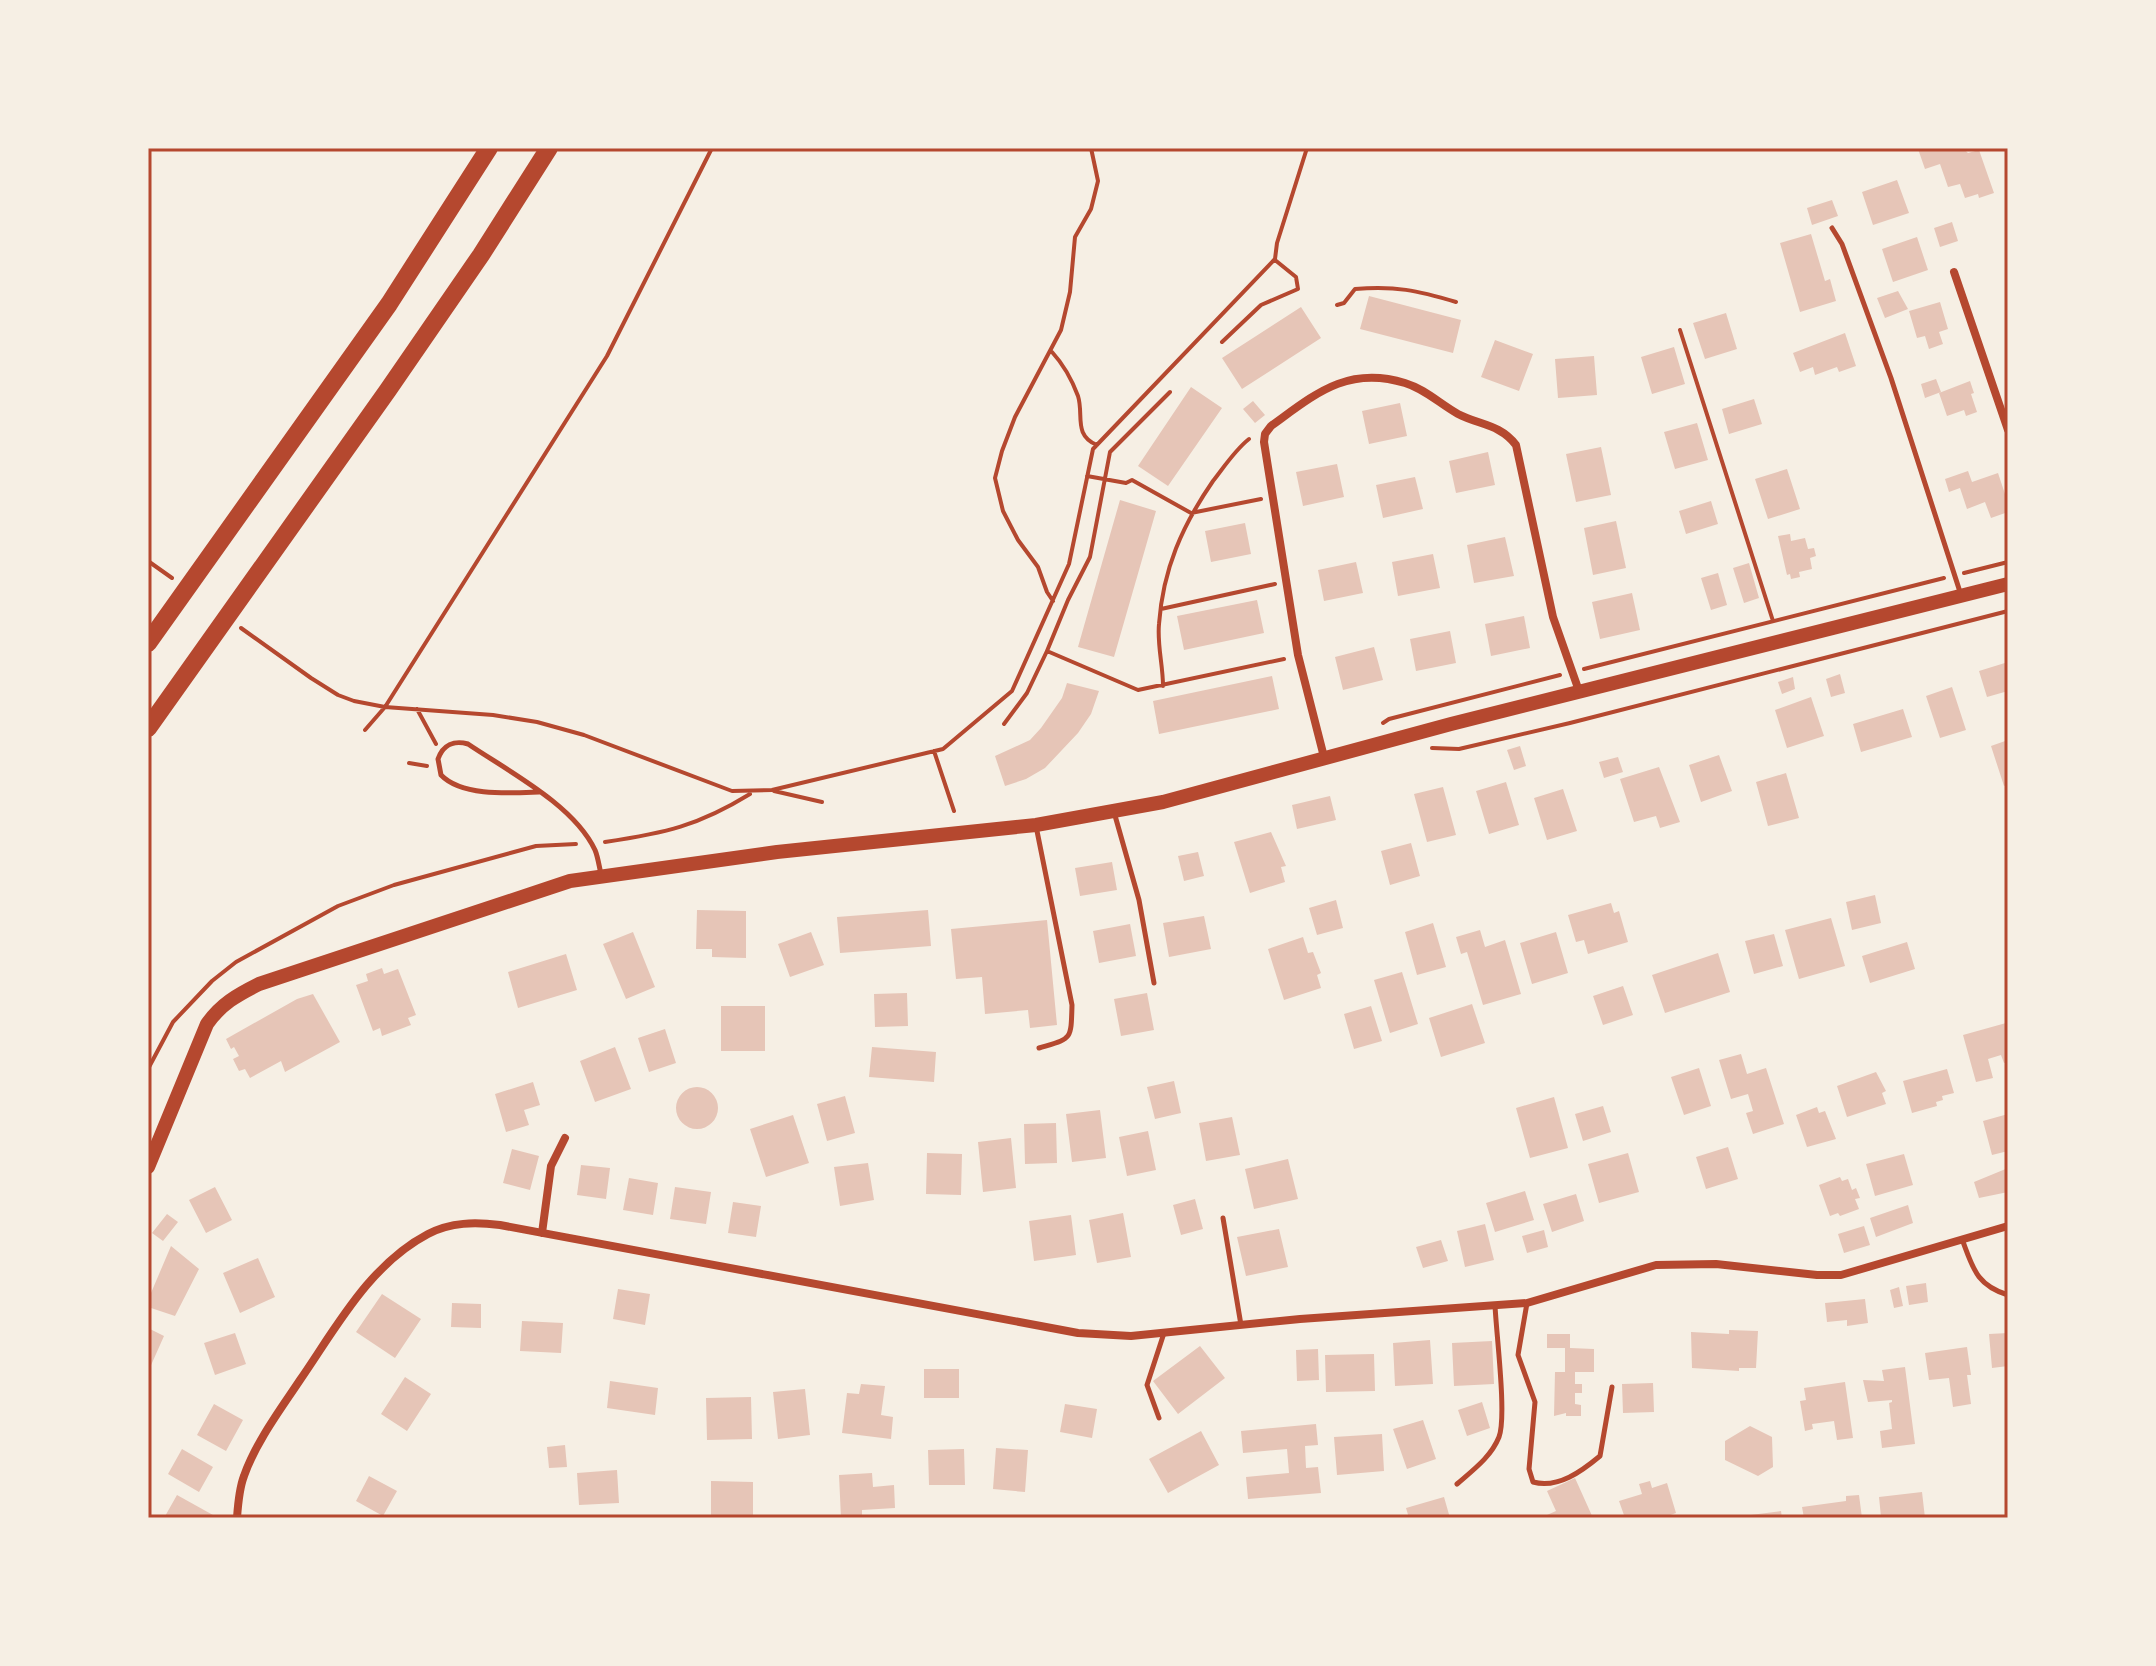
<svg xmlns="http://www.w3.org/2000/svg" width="2156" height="1666" font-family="Commissioner,sans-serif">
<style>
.building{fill:#e6c5b7}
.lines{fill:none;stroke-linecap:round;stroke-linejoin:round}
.path{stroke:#b5482f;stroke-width:4}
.service{stroke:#b5482f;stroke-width:5}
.minor{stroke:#b5482f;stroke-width:8}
.secondary{stroke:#b5482f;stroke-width:14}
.motorway{stroke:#b5482f;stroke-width:18}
.neatline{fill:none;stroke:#b5482f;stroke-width:3}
</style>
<rect width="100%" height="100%" fill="#f6efe4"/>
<path class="building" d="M1963,148l5,5 11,-3 15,43 -15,5 -1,-4 -13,4 -5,-14 -12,3 -8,-23 -15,5 -7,-20z
M1897,180l12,33 -36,12 -11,-33z
M1832,200l6,16 -26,9 -5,-17z
M1952,222l6,19 -18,6 -6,-19z
M1811,234l14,47 5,-2 6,22 -36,11 -20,-69z
M1917,237l11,33 -35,12 -11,-33z
M1898,291l10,18 -23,9 -8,-20z
M1369,296l92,24 -8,33 -93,-24z
M1940,302l8,27 -9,3 4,12 -14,5 -4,-13 -8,2 -8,-27z
M1301,307l20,31 -79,51 -20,-31z
M1726,313l11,36 -32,10 -12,-36z
M1845,333l11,33 -17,6 -2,-5 -22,8 -2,-8 -13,5 -7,-19z
M1495,340l38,14 -14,37 -38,-14z
M1674,347l11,37 -33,10 -11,-37z
M1594,356l3,39 -39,3 -3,-39z
M1936,379l5,13 -16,6 -4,-14z
M1970,381l4,12 -3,1 6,18 -11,4 -2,-6 -17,6 -8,-23z
M1191,387l31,21 -54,78 -30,-20z
M1754,399l8,25 -33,10 -7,-25z
M1253,401l12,14 -10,8 -12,-14z
M1400,403l7,33 -38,8 -7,-33z
M1697,423l11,37 -33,9 -11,-37z
M1601,447l10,48 -35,7 -10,-48z
M1488,452l7,33 -39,8 -7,-32z
M1337,464l7,33 -41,9 -7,-34z
M1787,469l13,40 -32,10 -13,-40z
M1968,471l4,11 26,-9 10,30v9l-17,6 -6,-16 -18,7 -7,-21 -11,4 -4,-13z
M1415,477l8,32 -40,9 -7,-33z
M1120,500l36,11 -42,146 -36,-10z
M1711,501l7,23 -32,10 -7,-23z
M1616,521l10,47 -33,7 -9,-47z
M1245,523l6,31 -40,8 -6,-31z
M1790,534l1,7 14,-3 3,11 6,-1 2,8 -6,2 2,11 -13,3 1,5 -9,2 -1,-5 -3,1 -9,-39z
M1505,537l9,39 -40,7 -7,-38z
M1433,554l7,34 -42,8 -6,-34z
M1356,562l7,31 -39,8 -6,-31z
M1749,563l10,35 -15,5 -11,-35z
M1718,573l9,32 -16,5 -10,-32z
M1632,593l8,37 -40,9 -8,-37z
M1257,600l7,33 -80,17 -7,-34z
M1524,616l6,32 -39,8 -6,-32z
M1450,631l6,32 -40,8 -6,-32z
M1374,647l9,33 -40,10 -8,-33z
M2008,662v29l-21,6 -8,-26z
M1840,674l5,19 -14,4 -5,-18z
M1272,676l7,33 -120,25 -6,-33z
M1793,677l2,12 -13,5 -4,-12z
M1067,683l32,8 -8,23 -13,19 -33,35 -19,11 -21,7 -10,-30 35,-16 11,-12 21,-30z
M1952,687l14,43 -26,8 -14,-42z
M1811,697l13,39 -37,12 -12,-38z
M1903,709l9,28 -51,15 -8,-28z
M2008,740v44l-4,2 -13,-40z
M1520,746l6,20 -12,4 -7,-20z
M1719,755l13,36 -31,11 -12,-37z
M1618,757l5,15 -19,6 -5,-16z
M1659,767l21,55 -20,6 -4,-12 -22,6 -14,-43z
M1786,773l13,45 -31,8 -12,-44z
M1506,782l13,43 -30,9 -13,-43z
M1443,787l13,48 -29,7 -13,-48z
M1563,789l14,42 -30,9 -13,-42z
M1330,796l6,24 -39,9 -5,-24z
M1271,832l15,34 -5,1 4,15 -35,11 -16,-51z
M1411,843l9,33 -30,9 -9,-34z
M1198,852l6,24 -20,5 -6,-25z
M1112,862l5,28 -37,6 -5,-28z
M1875,895l6,28 -29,7 -6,-28z
M1336,900l7,28 -26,7 -8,-27z
M1611,903l3,10 5,-2 9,31 -40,12 -4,-14 -8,2 -8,-27z
M697,910l49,1v47l-34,-1v-8h-16z
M928,910l3,36 -91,7 -3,-36z
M1204,916l7,33 -42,8 -6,-34z
M1831,918l14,48 -46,13 -14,-49z
M1047,920l10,105 -27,3 -2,-18 -43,4 -3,-37 -26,2 -5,-50z
M1433,923l13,44 -29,8 -12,-43z
M1130,924l6,32 -37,7 -6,-32z
M1480,930l5,17 20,-7 16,54 -38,11 -16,-53 -6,2 -5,-17z
M633,932l22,55 -29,12 -23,-55z
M811,932l13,33 -34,12 -12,-33z
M1556,932l12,41 -36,11 -12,-41z
M1774,934l9,32 -29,8 -9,-33z
M1303,937l5,16 5,-1 8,21 -4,2 4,13 -37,12 -16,-51z
M1907,942l8,27 -45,14 -8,-27z
M1718,953l12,39 -65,21 -13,-38z
M566,954l11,36 -59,18 -10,-36z
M382,968l2,6 14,-5 18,46 -8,3 3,7 -29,11 -2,-8 -7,3 -17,-46 12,-4 -2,-7z
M1402,972l16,52 -28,9 -16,-53z
M1623,986l10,29 -30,10 -10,-29z
M907,993l1,33 -33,1 -1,-33z
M1147,993l7,37 -33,6 -7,-37z
M313,994l27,48 -55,30 -4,-11 -31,17 -5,-9 -6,2 -6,-12 6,-3 -5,-9 -3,2 -5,-10 71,-40z
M1472,1004l13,39 -44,14 -12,-39z
M721,1006h44v45h-44z
M1371,1006l11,35 -28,8 -10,-35z
M2006,1023l2,39 -4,1 -3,-8 -13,4 5,19 -17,4 -13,-47z
M665,1029l11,34 -27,9 -11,-34z
M615,1047l16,42 -36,13 -15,-41z
M872,1047l64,5 -2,30 -65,-5z
M1741,1054l6,20 19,-6 18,56 -31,10 -7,-21 7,-2 -5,-17 -17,5 -12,-39z
M1699,1068l12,38 -27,9 -13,-38z
M1947,1069l7,24 -12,3 1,4 -7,2 1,4 -25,7 -9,-32z
M1876,1072l10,19 -4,2 4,11 -39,13 -10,-31z
M1174,1081l7,32 -26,6 -8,-32z
M533,1082l7,23 -16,5 5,15 -23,7 -11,-38z
M676 1108a21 21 0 1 1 42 0a21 21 0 1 1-42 0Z
M845,1096l10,37 -28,8 -10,-37z
M1554,1097l14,51 -38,10 -14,-50z
M1603,1106l8,26 -28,9 -8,-27z
M1817,1107l2,6 6,-2 11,28 -29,8 -11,-32z
M1100,1110l6,48 -34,4 -6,-48z
M2008,1114v37l-16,4 -9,-34z
M793,1115l16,48 -43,14 -16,-48z
M1232,1117l8,38 -34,6 -7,-38z
M1056,1123l1,40 -32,1 -1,-40z
M1148,1131l8,39 -29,6 -8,-39z
M1011,1138l5,50 -33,4 -5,-50z
M1728,1147l10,32 -32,10 -10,-32z
M512,1149l27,7 -9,34 -27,-7z
M927,1153l35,1 -1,41 -35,-1z
M1628,1153l11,39 -40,11 -11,-39z
M1904,1154l9,31 -38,11 -9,-32z
M1288,1159l10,40 -44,10 -9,-40z
M868,1163l6,37 -34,6 -6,-39z
M581,1165l29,3 -4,31 -29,-4z
M2008,1168v24l-29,6 -5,-16z
M1840,1177l2,4 6,-2 4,11 4,-2 4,10 -5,1 4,10 -19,7 -2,-3 -8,3 -11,-31z
M629,1178l29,5 -5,32 -30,-5z
M215,1187l17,33 -26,13 -17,-33z
M675,1187l36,5 -5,32 -36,-5z
M1525,1191l9,29 -39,12 -9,-29z
M1576,1194l8,27 -32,11 -9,-28z
M1195,1199l8,30 -22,6 -8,-30z
M733,1202l28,4 -5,31 -28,-4z
M1908,1205l5,18 -37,14 -6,-19z
M1123,1213l8,44 -34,6 -8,-43z
M167,1214l11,8 -15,19 -11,-8z
M1071,1215l5,40 -42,6 -5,-40z
M1485,1224l9,36 -29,7 -8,-36z
M1864,1226l6,19 -26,8 -6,-19z
M1279,1229l9,38 -42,9 -9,-39z
M1544,1230l4,17 -21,6 -5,-17z
M1441,1240l7,21 -25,7 -7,-21z
M171,1246l28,23 -24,47 -27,-9v-7z
M258,1258l17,39 -35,16 -17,-40z
M1926,1283l2,19 -19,3 -3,-19z
M1899,1287l4,19 -9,2 -4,-18z
M618,1289l32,5 -5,31 -32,-6z
M382,1294l39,25 -26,39 -39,-26z
M1865,1299l3,24 -21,3v-6l-20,2 -2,-19z
M452,1303l29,1v24l-30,-1z
M522,1321l41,2 -2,30 -41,-2z
M148,1328l16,8 -16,36z
M1729,1330l29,1 -2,37h-17v3l-47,-3 -1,-36 38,2z
M235,1333l11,31 -31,11 -11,-32z
M2008,1333v33l-16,2 -3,-34z
M1547,1334h23v14l24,1v23h-19v12h7v9h-7v11l6,1v11h-15v-3l-12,3 1,-44h10v-24h-18z
M1430,1340l3,44 -38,2 -2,-43z
M1492,1341l2,43 -40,2 -2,-43z
M1200,1346l25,32 -47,36 -25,-33z
M1967,1347l4,28h-4l4,29 -18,3 -4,-29 -20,2 -4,-27z
M1318,1349l1,31 -22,1 -1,-31z
M1374,1354l1,37 -49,1 -1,-37z
M1905,1367l10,77 -33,4 -2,-17 12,-2 -3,-26 3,-1v-2l-24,2 -5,-22 21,1 -2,-11z
M924,1369h35v29h-35z
M405,1377l26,17 -24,37 -26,-17z
M610,1381l48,7 -3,27 -48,-7z
M1845,1382l8,56 -16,2 -3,-19 -22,3 1,5 -8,2 -5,-30 6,-1 -2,-12z
M1653,1383l1,29 -31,1 -1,-29z
M861,1384l24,2 -4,29 12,2 -2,22 -49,-6 5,-40 12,1z
M805,1389l5,46 -32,4 -5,-47z
M751,1397l1,42 -45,1 -1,-42z
M1482,1402l8,26 -23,8 -9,-26z
M214,1404l29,16 -17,31 -29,-16z
M1065,1404l32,5 -5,29 -32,-6z
M1423,1420l13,39 -29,10 -14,-40z
M1316,1424l2,21 -13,1 1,22 12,-1 3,26 -73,6 -2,-22 43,-4 -2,-24 -44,4 -2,-22z
M1750,1426l22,11 1,30 -15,9 -33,-16v-19z
M1201,1431l18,34 -51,28 -19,-34z
M1382,1434l2,37 -47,4 -3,-38z
M565,1445l2,22 -18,1 -2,-21z
M996,1448l32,2 -3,42 -32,-3z
M182,1449l31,18 -14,25 -31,-18z
M964,1449l1,36h-36l-1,-35z
M617,1470l2,33 -40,2 -2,-32z
M872,1473l1,14 21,-2 1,23 -33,2v8h-21l-2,-43z
M369,1476l28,15 -14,25 -27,-15z
M1575,1478l18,40h-45l-1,-3 9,-4 -9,-20z
M711,1481l42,1v36h-42z
M1650,1481l2,7 15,-5 9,30 -14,5h-37l-6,-17 23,-7 -3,-10z
M1922,1492l3,26h-25l-1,-3 -18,2 -2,-20z
M177,1495l36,20 -1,3h-48z
M1859,1495l3,23h-58l-2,-11 44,-6v-5z
M1444,1497l6,21h-41l-3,-10z
M1781,1511l1,7h-39v-2z"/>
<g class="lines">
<path class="path" d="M1337,305l7,-2 11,-14c41,-3 61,1 101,13
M1680,330l93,291
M1222,342l39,-37 37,-16 -2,-12 -21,-17
M1052,352c11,12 20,28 26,44 6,19 -5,39 19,49
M1087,476l39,7 6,-3 59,33 70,-14
M148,561l24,17
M1964,573l44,-11
M1053,601l-6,-9 -9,-25 -20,-27 -15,-29 -8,-33 7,-27 13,-34 46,-87 9,-38 5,-55 16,-28 7,-28 -7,-33
M1161,609l114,-25
M241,628l70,50 27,17 16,6 31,6 108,8 44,7 47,13 148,56 40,-1 171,-41 69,-58 57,-127 24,-115 182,-190 2,-16 30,-95
M1047,651l21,-51 22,-43 20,-105 60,-60
M1584,669l360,-91
M1163,686c0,-21 -6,-41 -4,-62 4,-55 23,-98 54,-143 11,-14 22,-31 36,-42
M417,709l19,35
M1383,723l6,-4 171,-44
M1004,724l23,-31 20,-42 91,39 146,-31
M365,730l20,-23 222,-351 105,-208
M1432,748l27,1 111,-26 438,-112
M934,751l20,60
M409,763l18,3
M774,791l48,11
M605,842c60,-9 93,-16 145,-48
M148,1069l25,-47 39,-41 24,-19 102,-56 56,-21 142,-39 40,-2"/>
<path class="service" d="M1832,228l10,16 49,134 70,217
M539,792c-27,1 -77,5 -98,-17l-3,-16c5,-14 16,-19 30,-15 40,27 106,61 127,106 3,7 4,16 6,24
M1114,812l25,88 15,83
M1036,826l36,179c-1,36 0,33 -33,43
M1223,1218l18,107
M1962,1239c11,29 14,46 46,56
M1527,1303l-9,52 17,47 -6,67 4,13c25,7 49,-11 67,-26l12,-69
M1159,1418l-12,-33 17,-52
M1457,1484c16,-14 34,-27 42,-47 8,-21 -3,-105 -4,-132"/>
<path class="minor" d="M1954,272l54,158
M1324,757l-26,-102 -34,-213 1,-8 6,-8c43,-31 76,-61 134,-43 20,6 35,21 53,31 21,11 42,10 58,31l37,172 26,74
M542,1233l9,-67 14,-28
M237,1518c1,-14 2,-29 7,-42 12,-34 36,-66 56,-96 36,-52 69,-115 128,-146 23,-12 47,-12 72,-9l578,108 53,3 169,-17 227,-16 129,-38 60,-1 101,11h24l167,-49"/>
<path class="secondary" d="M148,1167l59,-143c14,-20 30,-29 52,-40l311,-103 207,-29 259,-27 127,-23 288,-78 557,-140"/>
<path class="motorway" d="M148,643l241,-339 100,-156
M148,728l240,-338 93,-135 68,-107"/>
</g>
<rect width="2156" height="1666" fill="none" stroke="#f6efe4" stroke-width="300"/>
<rect x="150" y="150" width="1856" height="1366" class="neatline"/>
</svg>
